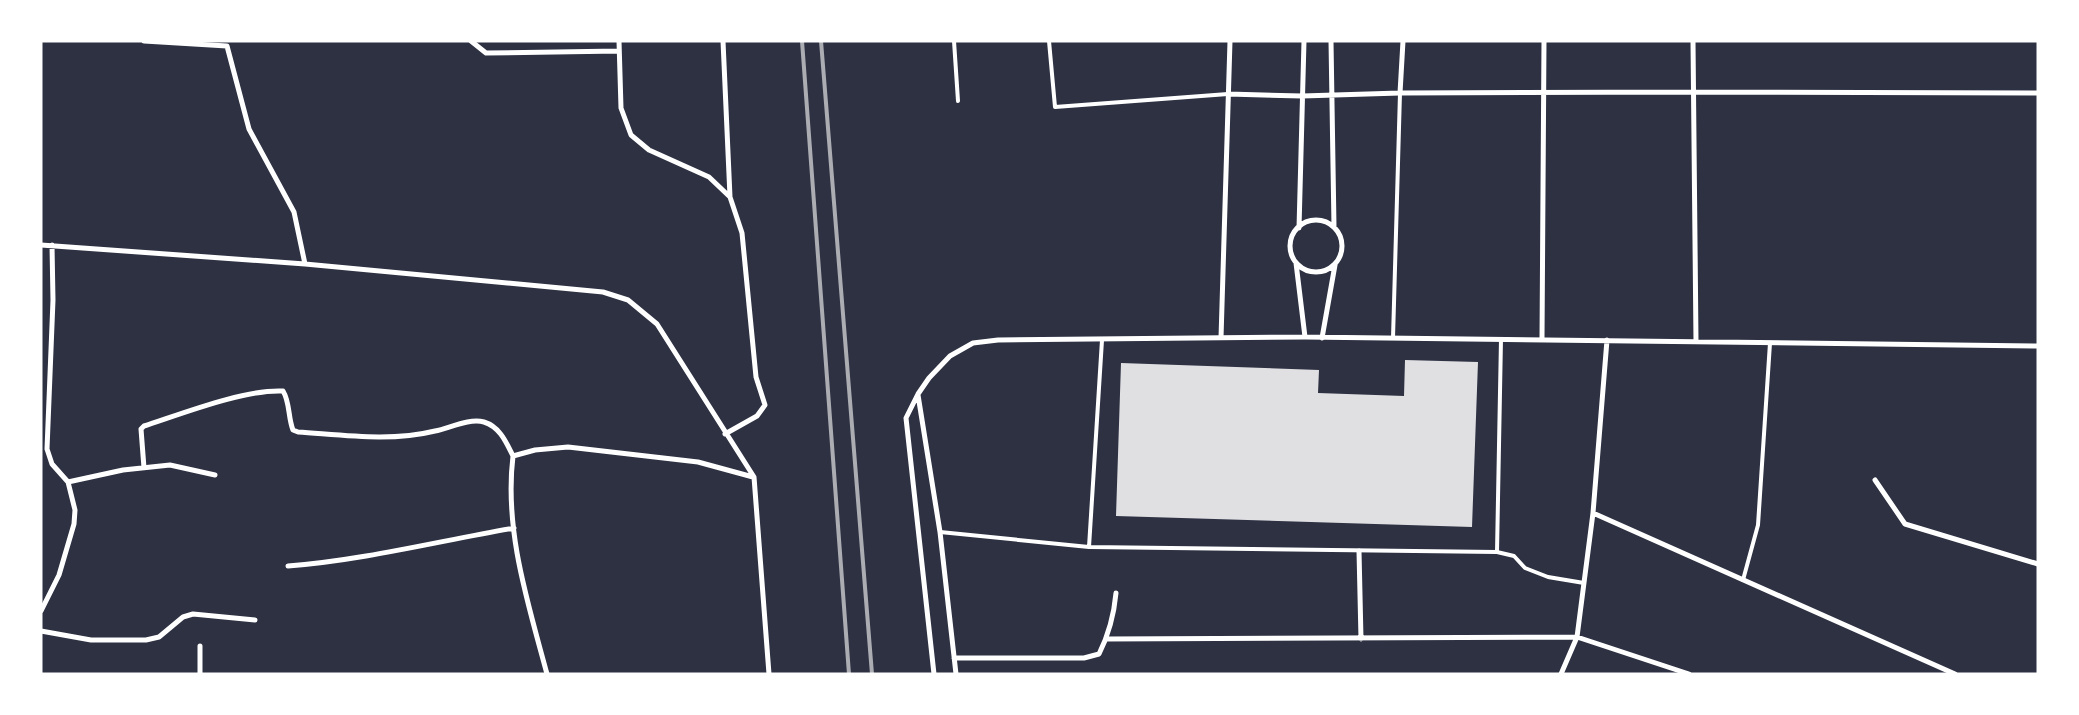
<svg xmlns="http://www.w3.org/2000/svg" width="2079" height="715" font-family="'PT Sans Narrow',sans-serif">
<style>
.building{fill:#e0e0e3}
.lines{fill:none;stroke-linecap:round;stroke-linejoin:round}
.service{stroke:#fff;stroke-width:4}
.minor{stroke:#fff;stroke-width:5}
.rail{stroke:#abadb3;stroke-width:4}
</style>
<rect width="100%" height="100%" fill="#2d3142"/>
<path class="building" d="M1405,360l73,2 -6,165 -356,-11 5,-153 198,7 -1,23 86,3z"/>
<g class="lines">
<path class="service" d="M954,41l4,60
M1049,41l6,66 173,-13
M1393,338l7,-245
M1102,340l-13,207 408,5 4,-213
M940,532l149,15
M1497,552l17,4 11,12 23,9 36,6
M1743,580l15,-55 12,-182"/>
<path class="minor" d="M144,41l83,5 22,83 45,83 11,52
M471,41l15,12 133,-2
M619,41l2,67 10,27 18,15 60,27 21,20 12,36 14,144 9,28 -8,11 -32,18
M723,41l7,156
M1331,41l3,186
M1693,41l3,300
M1400,93l3,-52
M1228,94l74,2 98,-3 293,-1 345,1
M1290 246a26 26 0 1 1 52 0a26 26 0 1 1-52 0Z
M1299,228l5,-187
M41,245l264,19 298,28 25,8 29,24 97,153 15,197
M1296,263l9,74
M1221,338l9,-297
M1322,338l13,-73
M1542,339l2,-298
M918,395l22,137 16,142
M144,468l-3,-39 3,-3c37,-12 101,-37 139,-35 7,11 5,27 10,39l5,2c45,3 93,10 137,-1 15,-3 34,-13 49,-9 16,5 22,20 29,34
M1875,480l30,44 133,40
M68,482l55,-12 47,-5 45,10
M1593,513l362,161
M1359,551l2,88
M288,566c76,-6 151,-25 226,-38
M41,611l18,-36 15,-51 1,-14 -7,-28 -16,-18 -5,-15 6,-149 -1,-55
M41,631l50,9h55l13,-3 24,-20 10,-3 62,6
M1106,639l471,-2 112,37
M954,658h130l15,-4c10,-20 15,-39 17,-61
M200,674v-28
M547,674c-19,-71 -43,-144 -34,-218l22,-6 33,-3 130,15 55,15
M934,674l-28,-256 12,-24 11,-16 21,-22 23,-13 25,-3 307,-3 733,9
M1561,674l16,-37 16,-124 14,-173"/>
<path class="rail" d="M802,41l47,633
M821,41l51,633"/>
</g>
<rect width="2079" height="715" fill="none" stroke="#ffffff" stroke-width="85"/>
</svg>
